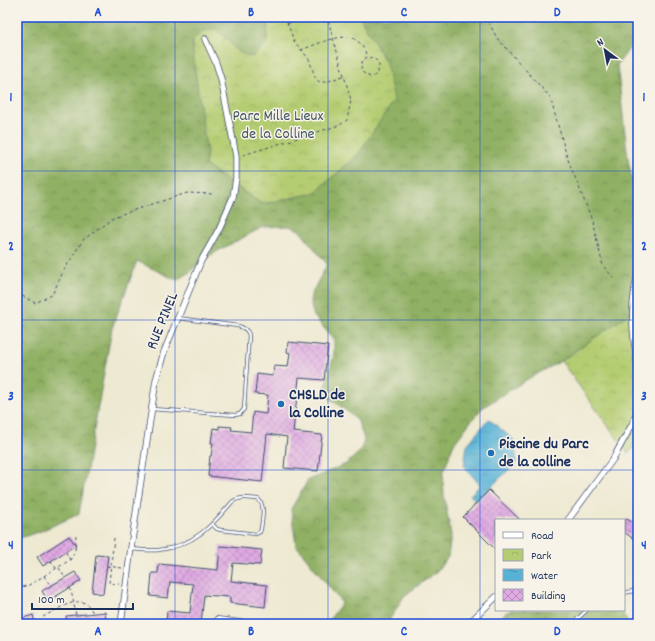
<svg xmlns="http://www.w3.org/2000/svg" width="655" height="641" font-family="Dekko,sans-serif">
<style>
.forest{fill:url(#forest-crowns);stroke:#567061}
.park{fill:url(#park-crowns);stroke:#687e68}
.water{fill:url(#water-ripples);stroke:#39709a}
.building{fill:url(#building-cross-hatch)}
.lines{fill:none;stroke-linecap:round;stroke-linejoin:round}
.lane-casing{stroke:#3b4b6f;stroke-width:4}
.street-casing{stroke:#3b4b6f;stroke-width:7}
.path{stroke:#3b4b6f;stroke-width:1;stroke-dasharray:3 3;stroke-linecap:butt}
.lane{stroke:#fff;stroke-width:2.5}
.street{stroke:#fff;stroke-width:5.5}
.grid{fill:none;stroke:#1d4ed8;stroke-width:1;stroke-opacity:0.55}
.poi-dot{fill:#1f6fb2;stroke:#f7f3e8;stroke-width:1.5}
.labels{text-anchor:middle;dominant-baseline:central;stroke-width:3;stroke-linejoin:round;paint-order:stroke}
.park-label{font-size:16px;fill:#425663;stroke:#f7f3e8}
.street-label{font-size:16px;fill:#1b2f5e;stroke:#f7f3e8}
.poi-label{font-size:16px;font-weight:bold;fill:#1b2f5e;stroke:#f7f3e8;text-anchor:start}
.neatline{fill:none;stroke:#1d4ed8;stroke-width:1.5}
.grid-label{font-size:13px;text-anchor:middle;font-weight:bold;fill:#1d4ed8}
</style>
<defs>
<pattern id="forest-crowns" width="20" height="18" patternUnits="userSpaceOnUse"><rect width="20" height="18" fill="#90b064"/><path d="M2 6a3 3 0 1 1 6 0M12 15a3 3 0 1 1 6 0" fill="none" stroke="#759056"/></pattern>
<pattern id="park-crowns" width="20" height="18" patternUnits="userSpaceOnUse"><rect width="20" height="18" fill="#b5cd72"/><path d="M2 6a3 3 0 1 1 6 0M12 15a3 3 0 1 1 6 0" fill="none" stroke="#9bb065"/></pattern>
<pattern id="water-ripples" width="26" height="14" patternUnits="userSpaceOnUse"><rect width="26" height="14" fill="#57b2d5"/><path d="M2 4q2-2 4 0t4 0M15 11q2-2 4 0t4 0" fill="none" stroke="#4791b0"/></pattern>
<pattern id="building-cross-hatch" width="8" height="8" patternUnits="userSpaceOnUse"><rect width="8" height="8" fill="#e0aae3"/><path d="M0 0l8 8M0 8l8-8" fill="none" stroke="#b58bbb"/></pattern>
</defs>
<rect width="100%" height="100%" fill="#f7f3e8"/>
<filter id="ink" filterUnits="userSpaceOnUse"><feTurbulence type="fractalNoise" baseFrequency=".025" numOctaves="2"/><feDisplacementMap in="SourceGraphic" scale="8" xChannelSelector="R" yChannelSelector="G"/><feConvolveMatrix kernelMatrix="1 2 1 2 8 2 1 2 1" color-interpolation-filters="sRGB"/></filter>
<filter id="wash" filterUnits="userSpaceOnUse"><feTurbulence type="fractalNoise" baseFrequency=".012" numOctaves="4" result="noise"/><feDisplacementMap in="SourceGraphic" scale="16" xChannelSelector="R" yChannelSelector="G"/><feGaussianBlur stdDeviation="0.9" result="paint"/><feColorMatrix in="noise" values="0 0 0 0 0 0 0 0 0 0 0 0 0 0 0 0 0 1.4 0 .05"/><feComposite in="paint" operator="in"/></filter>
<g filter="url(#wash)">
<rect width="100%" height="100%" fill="#eee9d1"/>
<path class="forest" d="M17,17h247l4,7 -1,19 -15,14 -12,-4 -24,-24 -22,33 13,92 -2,11 57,39 52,-11 43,-37 29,-93 -26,-46h278v20l-21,28 11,94 10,52v67l-6,34 -71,49 -35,19 -44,28 -11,13 -18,24 -10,29 1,22 7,39 -3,22 -13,16 -31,23 -17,28h-61l16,-21 -46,-58 -5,-36 17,-29 38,-16 16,-14 2,-11 -7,-20 -31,-24 -1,-7 9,-34v-14l-20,-24 -4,-14 1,-7 16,-31 -28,-34 -10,-4 -26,1 -51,27 -26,21 -10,5 -39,-19 -25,67 -33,186 -38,17 -24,8z
M511,610h110l8,14h-135l11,-11z"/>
<path class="park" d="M264,17h96l26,46 8,37 -37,56 -43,37 -52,11 -57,-39 2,-11 -13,-92 -2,-21 11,-10 13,-3 24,25 12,4 15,-14 1,-19z
M638,278v167l-10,8 -67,-92 71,-49z"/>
<path class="water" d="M489,419l25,21 3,22 -41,39 -6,-6 10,-10 -16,-19 3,-21z"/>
<g id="blocks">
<path class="building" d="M288,342l40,4 -4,34 -25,-2 -6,54 29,3 -4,36 -34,-3 3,-31 -20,-3 -5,48 -54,-6 2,-20h1l2,-13h-2l2,-15 6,1v-3l13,1 -1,3 20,2 2,-20 13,2 2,-19 -13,-1 2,-20 16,2 1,-10 14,1 2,-14 -3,-1z
M489,490l31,30h-24v30l-33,-33z
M627,519l11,7v16l-14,-10v-10z
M69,536l7,9 -33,21 -6,-9z
M220,546l42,4 -2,15 -27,-2 -2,18 36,4 -2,22 -35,-4v-6l-26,-2 -3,29h-35l1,-13 23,2 3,-29 -23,-2 -2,16 -18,-2 2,-23h6l1,-9 59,6z
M96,555l12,1 -5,38 -11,-2z
M75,572l6,9 -33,20 -6,-10z
M105,612l1,12h-39l-1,-8z
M33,615l2,9h-18v-4z"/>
</g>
</g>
<g filter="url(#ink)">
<use href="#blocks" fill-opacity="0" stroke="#3b4b6f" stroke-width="1"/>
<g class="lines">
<defs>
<path id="lane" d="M152,409l83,6 5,-1 4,-5 5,-74c-2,-6 -5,-7 -11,-9l-60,-8
M131,549c9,1 19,2 28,1 34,-4 53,-24 73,-48 7,-6 17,-4 26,-3 8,7 4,20 3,30l-1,3 -4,2 -35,-4 -4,-1 -5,-5
M624,593l14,-3
M215,624l1,-6 46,6
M572,624l15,-14"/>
<path id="street" d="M638,274c-8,31 -6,60 0,91
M568,520l45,-61 21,-38 4,-13
M121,624l11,-84 24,-160 8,-28 37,-91 18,-32 14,-32 3,-19v-22l-15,-77 -5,-16 -11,-24
M468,624l28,-27"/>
</defs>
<use href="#lane" class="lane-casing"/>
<use href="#street" class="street-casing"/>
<path class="path" d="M285,17l9,24 15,18 6,18 2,3 3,2h6l17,-6
M486,17l11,21 53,59 17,60 25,63 11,46 12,13
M288,23l24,-6
M301,50c14,-5 37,-16 51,-12 8,2 13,12 15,19 -6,4 -7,8 -5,15l8,5c7,-1 9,-5 9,-12 -2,-6 -6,-7 -12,-8
M243,155l97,-30 7,-5 4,-20 -24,-83
M17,293l18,10 17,-8 12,-25 19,-30 30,-23 46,-15 28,-9 27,1
M114,538l-5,45 10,1
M66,552l4,8
M51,561l5,7
M107,566l15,2
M59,568l6,10
M44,576l7,10
M70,588c3,9 4,18 6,27
M17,589l12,-4 41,-25 5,-8 1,-18
M57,596l3,11
M43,617c9,-5 28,-17 39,-15 6,1 9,7 11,11"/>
<use href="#lane" class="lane"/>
<use href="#street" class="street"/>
</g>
</g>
<path class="grid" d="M175,17v607M328,17v607M480,17v607M17,171h621M17,320h621M17,470h621"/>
<g class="poi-dot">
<circle cx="281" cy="404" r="4"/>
<circle cx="491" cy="453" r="4"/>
</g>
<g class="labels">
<g class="park-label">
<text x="278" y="116">Parc Mille Lieux<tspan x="278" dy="18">de la Colline</tspan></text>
</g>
<g class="street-label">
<text transform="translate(163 321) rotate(-68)">RUE PINEL</text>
</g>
<g class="poi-label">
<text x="289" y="395">CHSLD de<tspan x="289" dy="18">la Colline</tspan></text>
<text x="499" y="444">Piscine du Parc<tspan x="499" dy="18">de la colline</tspan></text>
</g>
</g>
<rect width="655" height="641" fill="none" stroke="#f7f3e8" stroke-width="44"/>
<rect x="495" y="519" width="130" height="92" fill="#f7f3e8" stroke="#9fa5b1"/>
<rect x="503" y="532" width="20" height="6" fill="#ffffff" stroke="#9fa5b1"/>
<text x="531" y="539" font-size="12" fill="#1b2f5e">Road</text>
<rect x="503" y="549" width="20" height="12" fill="url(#park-crowns)" stroke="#9fa5b1"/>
<text x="531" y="559" font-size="12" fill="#1b2f5e">Park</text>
<rect x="503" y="569" width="20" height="12" fill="url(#water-ripples)" stroke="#9fa5b1"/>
<text x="531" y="579" font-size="12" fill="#1b2f5e">Water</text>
<rect x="503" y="589" width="20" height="12" fill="url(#building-cross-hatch)" stroke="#9fa5b1"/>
<text x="531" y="599" font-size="12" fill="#1b2f5e">Building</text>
<g transform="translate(605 50) rotate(328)" stroke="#f7f3e8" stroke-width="3" paint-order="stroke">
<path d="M0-3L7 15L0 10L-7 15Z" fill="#1b2f5e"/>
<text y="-6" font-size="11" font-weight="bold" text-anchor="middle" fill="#1b2f5e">N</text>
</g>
<path d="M32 603v6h101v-6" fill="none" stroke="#1b2f5e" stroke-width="2"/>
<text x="38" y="603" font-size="12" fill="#1b2f5e" stroke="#f7f3e8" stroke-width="3" paint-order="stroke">100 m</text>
<rect x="22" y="22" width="611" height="597" class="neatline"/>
<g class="grid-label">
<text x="98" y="16">A</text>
<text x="251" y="16">B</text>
<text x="404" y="16">C</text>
<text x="557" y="16">D</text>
<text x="11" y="101">1</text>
<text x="644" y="101">1</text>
<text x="11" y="250">2</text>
<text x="644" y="250">2</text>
<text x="11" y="400">3</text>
<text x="644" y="400">3</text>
<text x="11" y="549">4</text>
<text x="644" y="549">4</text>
<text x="98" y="635">A</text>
<text x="251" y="635">B</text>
<text x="404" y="635">C</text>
<text x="557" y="635">D</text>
</g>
</svg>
